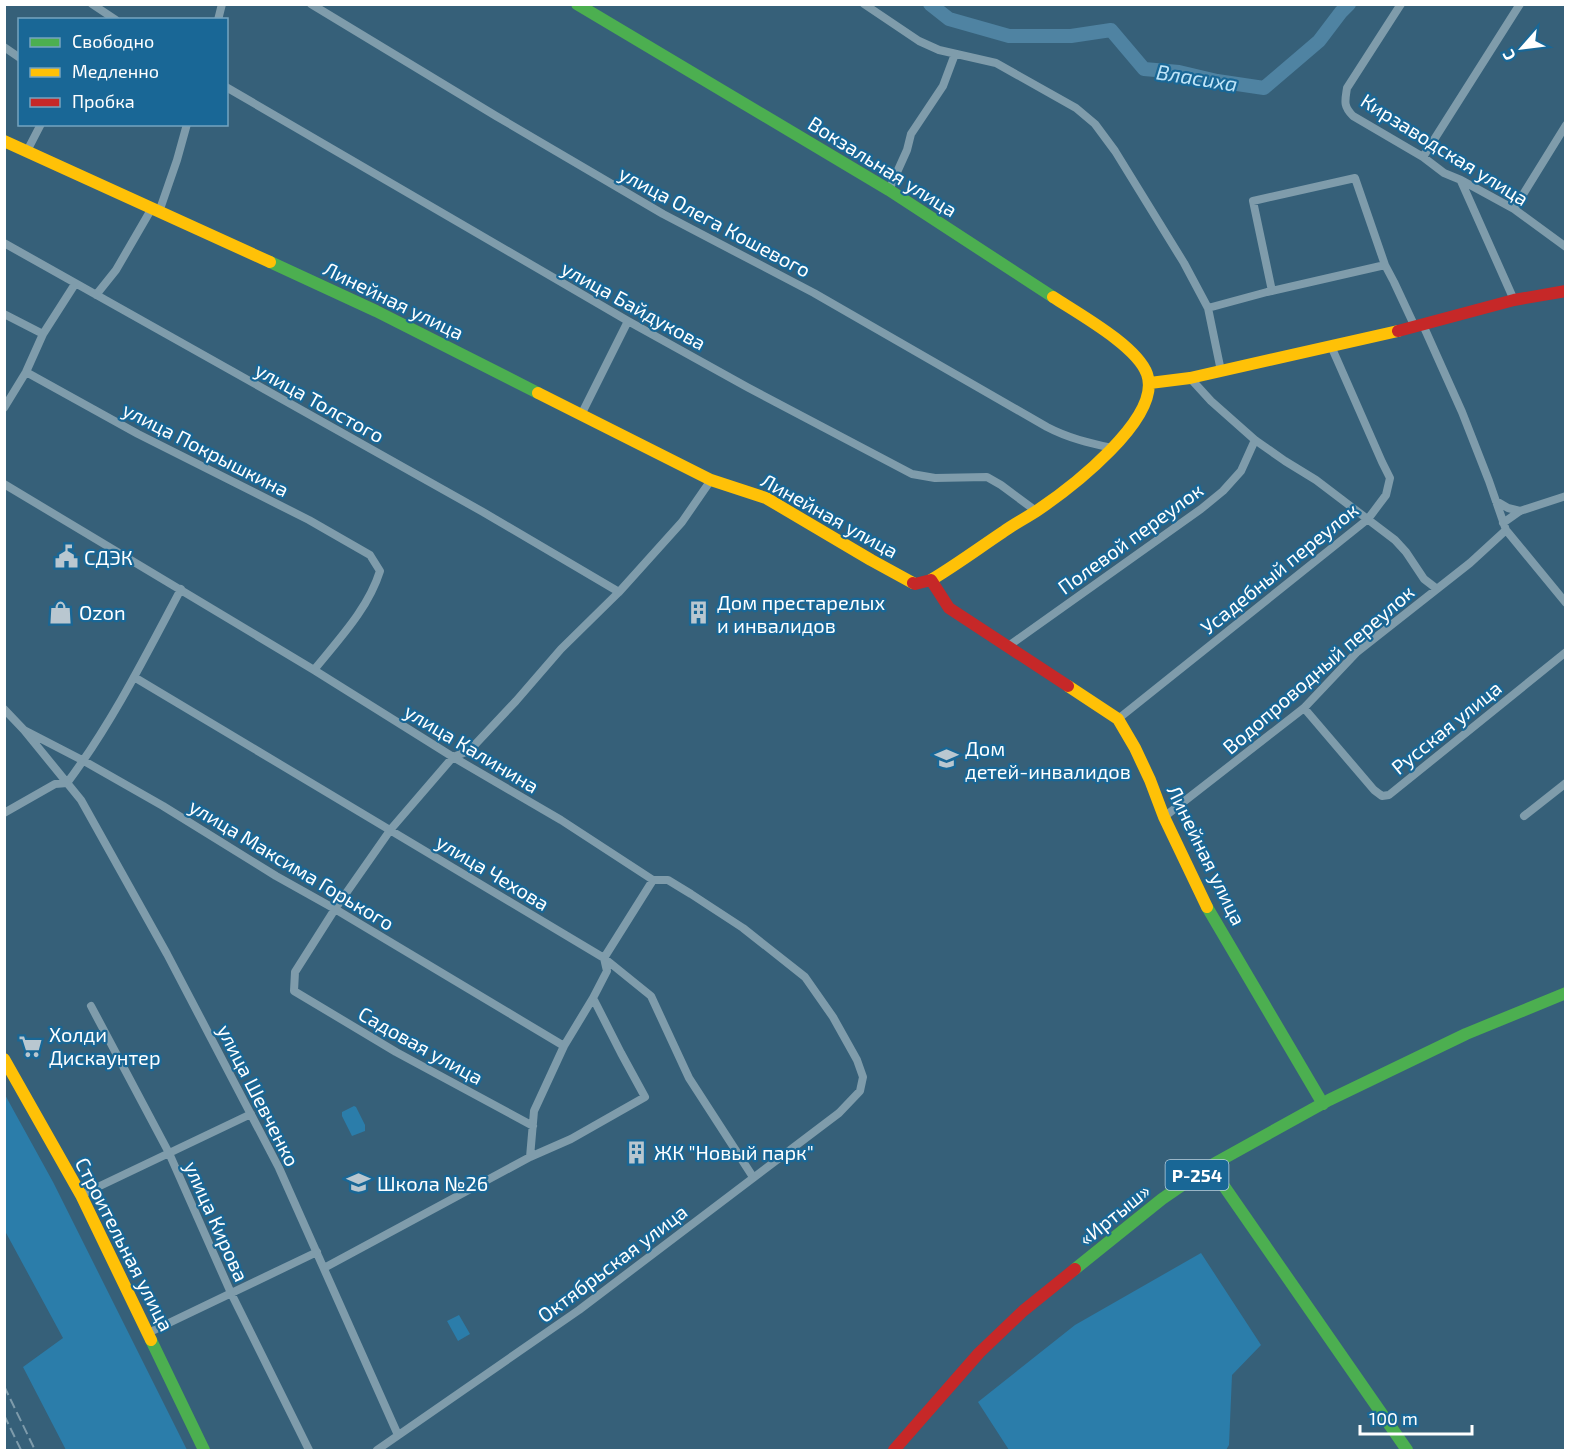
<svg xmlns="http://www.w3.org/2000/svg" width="1570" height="1455" font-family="'Exo 2',sans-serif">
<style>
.green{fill:#2b7daa}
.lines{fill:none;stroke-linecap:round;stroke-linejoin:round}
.river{stroke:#4f83a2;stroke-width:14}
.street{stroke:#7f9cab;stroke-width:8}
.fast{stroke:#4caf50;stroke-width:12}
.slow{stroke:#ffc107;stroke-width:12}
.jam{stroke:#c62828;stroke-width:12}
.rail{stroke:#7e9bab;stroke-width:2;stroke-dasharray:10 4.5;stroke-linecap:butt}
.labels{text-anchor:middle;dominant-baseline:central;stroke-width:4.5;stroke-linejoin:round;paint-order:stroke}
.shield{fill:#196796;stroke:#bad1e0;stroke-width:1.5}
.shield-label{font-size:18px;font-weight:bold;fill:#fff}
.street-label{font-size:20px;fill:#fff;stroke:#196796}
.poi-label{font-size:20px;fill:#fff;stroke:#196796;text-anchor:start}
.water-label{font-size:21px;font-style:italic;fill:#bfe4f8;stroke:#196796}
</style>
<rect width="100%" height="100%" fill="#366079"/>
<path class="green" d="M4,1093l49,89 134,268h-121l-43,-83 40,-29 -58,-107z
M354,1106l2,1 9,18v6l-13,5 -10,-20v-4z
M1201,1253l60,92 -29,30 -3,70 -3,5h-217l-31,-48 97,-77z
M459,1315l11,19 -12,7 -11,-20z"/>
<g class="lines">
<path class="river" d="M930,4l19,15 60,17h62l40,-6 33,39 35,3 38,9 47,7 55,-47 22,-29 8,-8"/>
<path class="street" d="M92,4l24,16
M311,4l185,112 167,98 151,79 233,134c21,11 42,16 65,21
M864,4l55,37 20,9 57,13 80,45 19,16 20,27 69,112 24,45 13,63
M1401,4l-54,84c-2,13 -4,18 6,28l70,41 21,16 17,7 53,29 52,38
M218,20l4,-16
M4,47l16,11
M226,87l402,234 119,66 165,87 23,4 52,-1 14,8 35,26
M27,151l14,-27
M1423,157l97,-153
M1461,181l53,119
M889,190l18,-40 4,-16 32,-48 12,-32
M1514,209l52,-84
M159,212l18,-52 10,-36
M4,243l479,269 136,80
M1272,291l-19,-90 102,-23 30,87
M96,295l20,-25 36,-62
M1208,308l59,-16 118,-27 9,17 21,45
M4,314l39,20
M26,372l112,62 171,86 61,35 10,16c-12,38 -41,68 -66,99
M1190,378l21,23 44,39 30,21 31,19 79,60 11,12 18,27 13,10
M4,408l22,-36 17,-38 32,-50
M581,415l47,-94
M4,484l310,186 139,87 108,63 92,60h15l23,14 52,34 62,49 28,40 24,43 6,17 -3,14 -21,22 -260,197 -202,140
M1496,501l12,7 12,3
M1503,523l17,-12 46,-15
M1506,530l60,73
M1007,647l194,-138 22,-18 18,-20 14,-31
M134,677l470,281 47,38 38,82 64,99
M1304,708l70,82 8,6 7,-1 177,-143
M4,709l20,21 60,31 79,45 113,70 59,33 229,137
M1118,719l250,-200 18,-24 4,-17 -8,-16 -51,-116
M24,730l57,70 86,154 112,214 119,267
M4,813l51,-29 12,-1c45,-60 79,-128 114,-194
M1524,816l42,-33
M1164,817l140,-109 53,-56 113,-89 36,-33 -17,-49 -27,-69 -39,-87
M593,998l14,-27 -3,-13 49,-78
M91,1006l78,147 62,140 78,157
M533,1126l-137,-74 -102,-61 1,-19 40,-63 56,-80 62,-72 16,-6 47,-50 45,-52 58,-57 63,-70 29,-42
M81,1195l170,-81
M324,1268l206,-111 4,-46 30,-65 29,-48 28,55 24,44 -74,42 -41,18
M148,1333l169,-81"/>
<path class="fast" d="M577,4l312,186 164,107
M270,262l106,49 162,82
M1207,907l116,197
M1210,1166l197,284
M1075,1269l87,-70 48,-33 119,-66 137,-66 100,-41
M151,1340l53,110"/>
<path class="slow" d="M4,141l266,121
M1150,383l40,-5 208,-47
M538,393l173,87 55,18 105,62 42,23
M931,580c25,-15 48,-32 72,-48 11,-8 23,-14 35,-22 31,-21 125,-92 109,-136 -10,-28 -68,-60 -94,-77
M1068,686l50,33 17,29 15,32 14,37 43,90
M4,1059l77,136 70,145"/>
<path class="jam" d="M1398,331l116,-31 52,-9
M913,583l2,1 16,-4 18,28 119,78
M894,1450l85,-97 44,-42 52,-42"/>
<path class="rail" d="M4,1386l31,64
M4,1415l17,35"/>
</g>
<defs>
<symbol id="civic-bare" viewBox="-9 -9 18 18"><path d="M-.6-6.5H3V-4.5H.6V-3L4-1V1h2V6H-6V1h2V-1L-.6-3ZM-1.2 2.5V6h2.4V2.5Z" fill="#b9c7d0" stroke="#196796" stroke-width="2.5" paint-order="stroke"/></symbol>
<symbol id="shop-bare" viewBox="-9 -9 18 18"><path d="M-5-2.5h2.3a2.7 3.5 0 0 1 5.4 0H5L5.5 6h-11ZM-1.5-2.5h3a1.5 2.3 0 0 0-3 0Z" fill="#b9c7d0" stroke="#196796" stroke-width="2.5" paint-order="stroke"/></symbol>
<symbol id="building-bare" viewBox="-9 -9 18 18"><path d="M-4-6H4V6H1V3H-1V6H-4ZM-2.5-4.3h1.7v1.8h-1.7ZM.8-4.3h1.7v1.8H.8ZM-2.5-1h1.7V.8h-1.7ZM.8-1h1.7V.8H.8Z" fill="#b9c7d0" stroke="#196796" stroke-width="2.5" paint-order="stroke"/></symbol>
<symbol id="school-bare" viewBox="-9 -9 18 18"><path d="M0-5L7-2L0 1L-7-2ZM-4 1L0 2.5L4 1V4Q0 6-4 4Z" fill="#b9c7d0" stroke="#196796" stroke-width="2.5" paint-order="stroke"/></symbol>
<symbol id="supermarket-bare" viewBox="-9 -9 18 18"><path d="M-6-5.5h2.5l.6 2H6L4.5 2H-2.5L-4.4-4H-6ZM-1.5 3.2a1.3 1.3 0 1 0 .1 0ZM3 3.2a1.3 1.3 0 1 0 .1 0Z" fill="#b9c7d0" stroke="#196796" stroke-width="2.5" paint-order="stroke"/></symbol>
</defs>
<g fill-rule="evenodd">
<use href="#civic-bare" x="50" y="540" width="33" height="33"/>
<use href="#shop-bare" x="44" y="596" width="33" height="33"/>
<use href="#building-bare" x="682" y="596" width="33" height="33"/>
<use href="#school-bare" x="930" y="742" width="33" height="33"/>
<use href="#supermarket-bare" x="14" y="1030" width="33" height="33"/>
<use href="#building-bare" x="620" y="1136" width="33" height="33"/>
<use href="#school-bare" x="342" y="1166" width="33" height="33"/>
</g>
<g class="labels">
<rect class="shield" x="1165.5" y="1160" width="63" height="30" rx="4.5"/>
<g class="shield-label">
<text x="1197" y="1175">Р-254</text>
</g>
<g class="street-label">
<text transform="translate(1445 149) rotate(32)">Кирзаводская улица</text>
<text transform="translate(883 166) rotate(32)">Вокзальная улица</text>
<text transform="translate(715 221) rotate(28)">улица Олега Кошевого</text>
<text transform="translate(394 300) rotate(26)">Линейная улица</text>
<text transform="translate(634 305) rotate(29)">улица Байдукова</text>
<text transform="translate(320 402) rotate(29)">улица Толстого</text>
<text transform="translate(206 449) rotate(27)">улица Покрышкина</text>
<text transform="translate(830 515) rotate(29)">Линейная улица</text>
<text transform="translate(1130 538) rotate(-36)">Полевой переулок</text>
<text transform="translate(1279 568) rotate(-39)">Усадебный переулок</text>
<text transform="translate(1318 669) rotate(-41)">Водопроводный переулок</text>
<text transform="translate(1446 727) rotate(-39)">Русская улица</text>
<text transform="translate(472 748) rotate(31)">улица Калинина</text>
<text transform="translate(1207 855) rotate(64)">Линейная улица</text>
<text transform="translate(292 864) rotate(31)">улица Максима Горького</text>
<text transform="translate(493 872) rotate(31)">улица Чехова</text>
<text transform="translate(421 1045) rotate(29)">Садовая улица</text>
<text transform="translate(259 1095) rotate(63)">улица Шевченко</text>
<text transform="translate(1114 1214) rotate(-39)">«Иртыш»</text>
<text transform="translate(217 1221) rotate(66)">улица Кирова</text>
<text transform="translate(125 1244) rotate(63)">Строительная улица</text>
<text transform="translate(612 1263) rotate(-37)">Октябрьская улица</text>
</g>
<g class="poi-label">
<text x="84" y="557">СДЭК</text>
<text x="717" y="602">Дом престарелых<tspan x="717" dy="23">и инвалидов</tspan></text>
<text x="79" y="612">Ozon</text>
<text x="965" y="748">Дом<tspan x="965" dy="23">детей-инвалидов</tspan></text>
<text x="49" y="1034">Холди<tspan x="49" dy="23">Дискаунтер</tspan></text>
<text x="654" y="1152">ЖК "Новый парк"</text>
<text x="377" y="1183">Школа №26</text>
</g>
<g class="water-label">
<text transform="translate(1197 77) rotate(9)">Власиха</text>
</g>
</g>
<rect width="1570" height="1455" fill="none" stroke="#ffffff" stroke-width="12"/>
<rect x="18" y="18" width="210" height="108" fill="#196796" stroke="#75a4c0" stroke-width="1.5"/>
<rect x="30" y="38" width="30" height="9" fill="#4caf50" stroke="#75a4c0" stroke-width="1.5"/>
<text x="72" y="48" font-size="18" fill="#ffffff">Свободно</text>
<rect x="30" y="68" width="30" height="9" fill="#ffc107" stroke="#75a4c0" stroke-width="1.5"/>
<text x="72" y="78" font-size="18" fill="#ffffff">Медленно</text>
<rect x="30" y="98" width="30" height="9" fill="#c62828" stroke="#75a4c0" stroke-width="1.5"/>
<text x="72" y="108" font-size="18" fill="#ffffff">Пробка</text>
<g transform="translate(1522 48) rotate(242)" stroke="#196796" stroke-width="4.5" paint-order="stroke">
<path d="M0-4.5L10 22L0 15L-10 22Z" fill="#ffffff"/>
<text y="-9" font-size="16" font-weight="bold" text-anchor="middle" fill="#ffffff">С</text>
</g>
<path d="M1360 1425v9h112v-9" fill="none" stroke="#ffffff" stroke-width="3"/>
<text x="1369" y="1425" font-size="18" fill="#ffffff" stroke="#196796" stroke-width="4.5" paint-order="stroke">100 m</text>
</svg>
